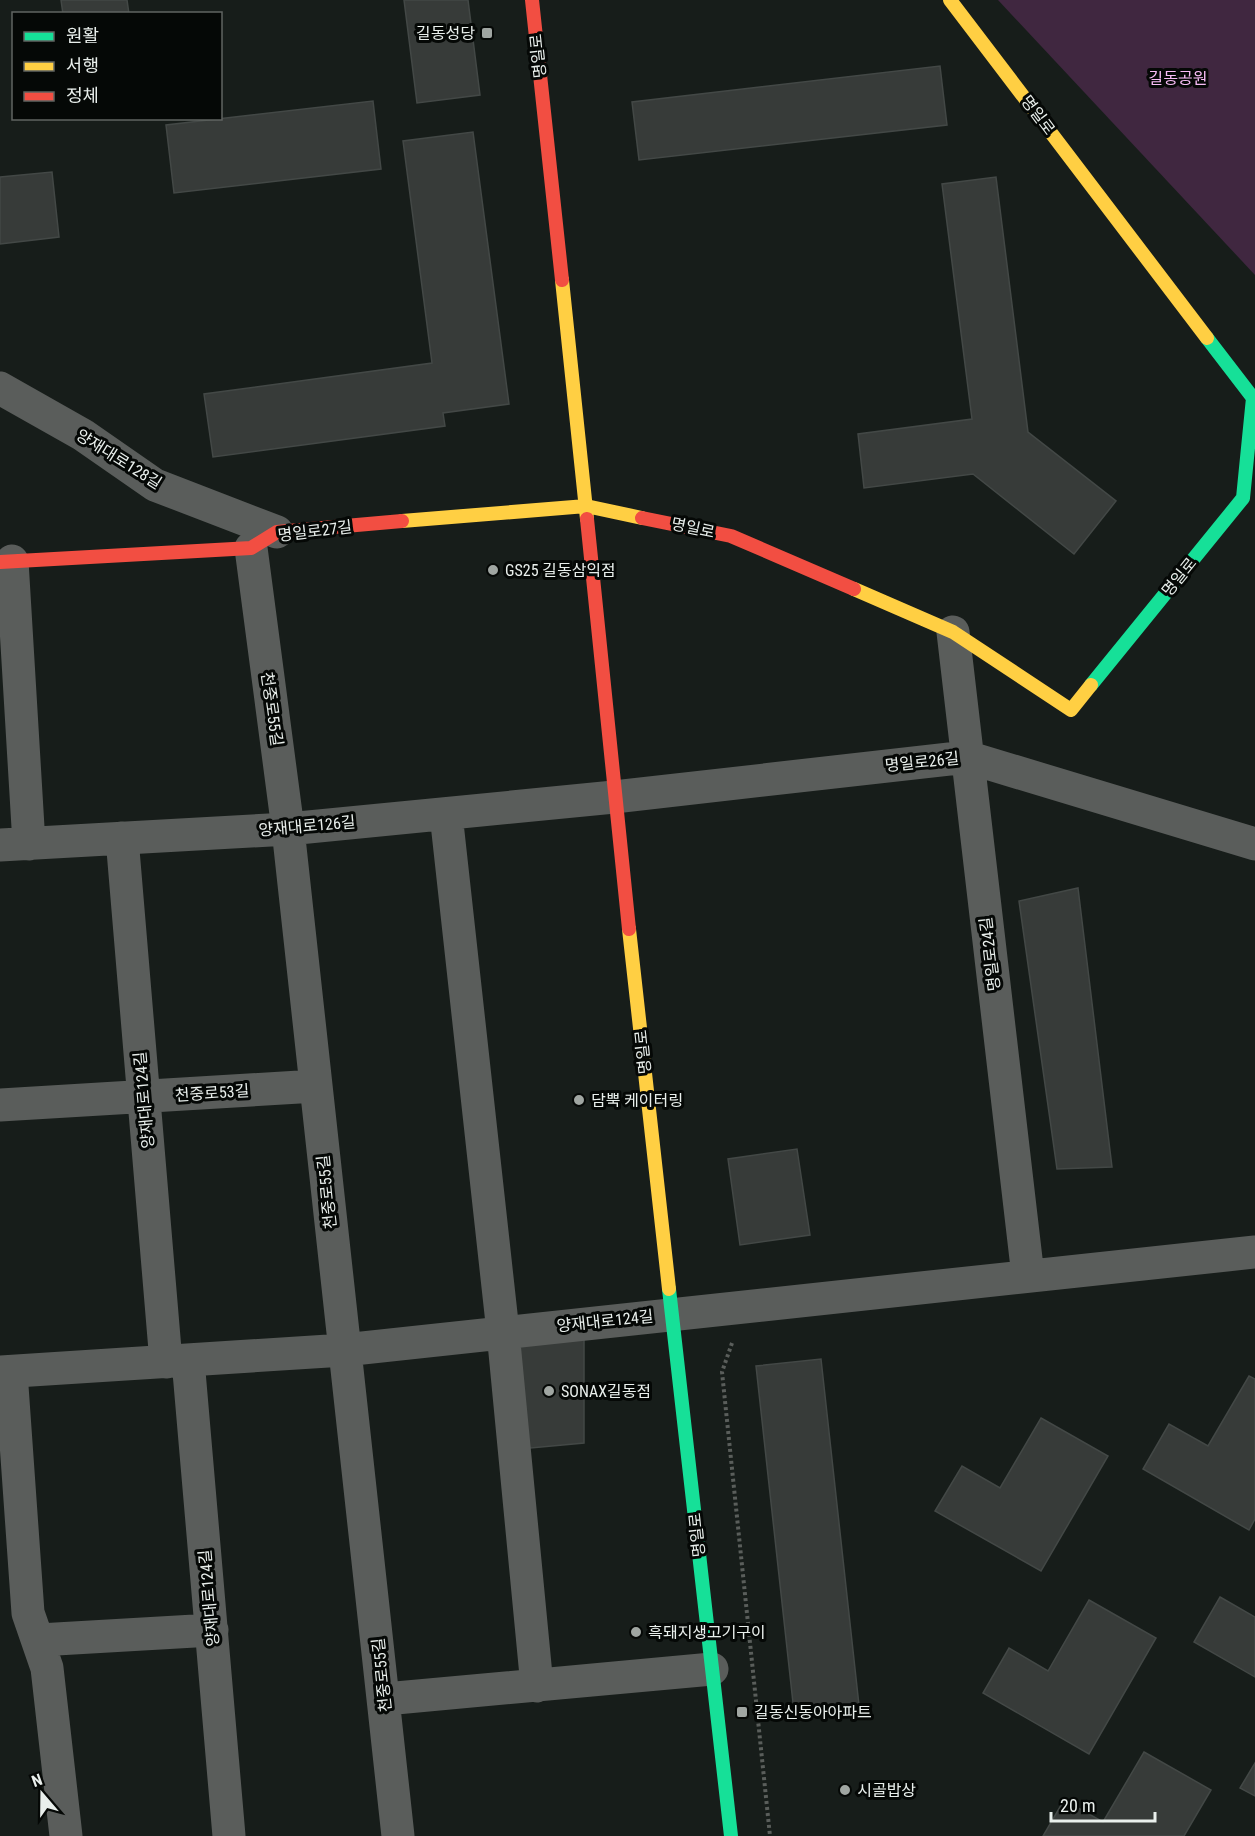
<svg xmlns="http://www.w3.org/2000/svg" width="1255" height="1836" font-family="'Roboto Condensed','Noto Sans KR',sans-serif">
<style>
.green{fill:#402740}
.building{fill:#373b39;stroke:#434846;stroke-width:1.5}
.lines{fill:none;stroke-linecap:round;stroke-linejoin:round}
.path{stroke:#5a5e5b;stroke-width:4;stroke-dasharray:3 3;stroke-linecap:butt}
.street{stroke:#5a5d5b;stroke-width:33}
.fast{stroke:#16e098;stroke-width:14}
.slow{stroke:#ffcf43;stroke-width:14}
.jam{stroke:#f24e42;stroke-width:14}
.poi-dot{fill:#a0a6a2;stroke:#050806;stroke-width:2}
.labels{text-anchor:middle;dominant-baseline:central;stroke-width:6;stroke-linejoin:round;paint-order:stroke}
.poi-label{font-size:16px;fill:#e9efec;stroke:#050806;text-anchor:start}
.street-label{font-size:16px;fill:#e9efec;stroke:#050806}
.park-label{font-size:16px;fill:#f8bcf6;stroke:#050806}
</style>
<rect width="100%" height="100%" fill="#171d1a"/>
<path class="green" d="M998,0h257v275z"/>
<path class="building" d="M61,0h66l2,14h-66z
M404,0h64l12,95 -63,8z
M940,66l7,59 -308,35 -7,-58z
M373,101l8,68 -207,24 -8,-68z
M473,132l36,272 -66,9 2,13 -232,31 -9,-63 228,-31 -29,-222z
M52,172l7,65 -59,7v-67z
M996,177l32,255 88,69 -42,53 -101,-80 -109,14 -6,-54 114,-15 -30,-235z
M1078,888l34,279 -55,2 -38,-268z
M797,1149l13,86 -70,10 -12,-86z
M584,1330v113l-64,6 -9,-109z
M821,1359l38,346 -65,7 -38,-346z
M1249,1376l6,3v140l-6,11 -106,-61 26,-45 39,22z
M1041,1418l67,38 -67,115 -106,-60 27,-45 38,22z
M1220,1597l35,20v60l-61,-35z
M1089,1600l67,38 -67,116 -106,-61 26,-45 39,23z
M1144,1752l67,38 -27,46h-141l21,-36 39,22z
M1255,1763v33l-15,-8z"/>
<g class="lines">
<path class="path" d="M732,1343l-10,29 48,464"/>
<path class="street" d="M0,388l83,47 72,50 122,47
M251,548l37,281 110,1007
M12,561l17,283
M953,632l75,644
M446,814l57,518 34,354
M122,838l44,524
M0,845l288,-16 326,-32 353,-40 288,87
M0,1105l316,-19
M188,1360l41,476
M0,1372l344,-22 911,-98
M11,1372l17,241 19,55 19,168
M39,1640l173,-10
M385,1699l327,-30"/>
<path class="fast" d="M1091,685l152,-187 10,-100 -46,-60
M669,1289l62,547"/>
<path class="slow" d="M950,0l257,338
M562,280l25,239
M402,521l184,-15 56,12
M854,589l99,43 118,78 20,-25
M629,929l40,360"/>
<path class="jam" d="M532,0l30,280
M642,518l89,18 123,53
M587,519l42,410
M0,562l251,-14 26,-16 125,-11"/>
</g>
<g class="poi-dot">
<rect x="481" y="27" width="12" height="12" rx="3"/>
<circle cx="493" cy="570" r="6"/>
<circle cx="579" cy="1100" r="6"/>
<circle cx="549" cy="1391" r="6"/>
<circle cx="636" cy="1632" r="6"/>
<rect x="736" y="1706" width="12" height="12" rx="3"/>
<circle cx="845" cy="1790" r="6"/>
</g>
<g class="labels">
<g class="poi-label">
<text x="475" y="33" text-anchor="end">길동성당</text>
<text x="505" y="570">GS25 길동삼익점</text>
<text x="591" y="1100">담뿍 케이터링</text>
<text x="561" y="1391">SONAX길동점</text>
<text x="648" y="1632">흑돼지생고기구이</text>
<text x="754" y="1712">길동신동아아파트</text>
<text x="857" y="1790">시골밥상</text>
</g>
<g class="street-label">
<text transform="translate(538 56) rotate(-96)">명일로</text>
<text transform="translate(1038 115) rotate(53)">명일로</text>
<text transform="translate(119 459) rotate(32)">양재대로128길</text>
<text transform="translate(693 528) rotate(12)">명일로</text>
<text transform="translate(315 531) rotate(-7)">명일로27길</text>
<text transform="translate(1179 577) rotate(-51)">명일로</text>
<text transform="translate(272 709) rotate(82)">천중로55길</text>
<text transform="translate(922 762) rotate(-6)">명일로26길</text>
<text transform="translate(307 826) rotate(-5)">양재대로126길</text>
<text transform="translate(990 954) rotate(-97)">명일로24길</text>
<text transform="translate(643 1052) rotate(-96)">명일로</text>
<text transform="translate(212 1093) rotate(-4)">천중로53길</text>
<text transform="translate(144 1100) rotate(-95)">양재대로124길</text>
<text transform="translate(327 1192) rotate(-96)">천중로55길</text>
<text transform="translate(605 1321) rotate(-6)">양재대로124길</text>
<text transform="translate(697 1535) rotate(-96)">명일로</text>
<text transform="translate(209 1598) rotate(-95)">양재대로124길</text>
<text transform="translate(382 1675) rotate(-96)">천중로55길</text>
</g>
<g class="park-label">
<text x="1178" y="78">길동공원</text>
</g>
</g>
<rect x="12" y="12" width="210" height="108" fill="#050806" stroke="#606462" stroke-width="1.5"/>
<rect x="24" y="32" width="30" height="9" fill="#16e098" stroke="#606462" stroke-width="1.5"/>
<text x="66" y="42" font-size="18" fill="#e9efec">원활</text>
<rect x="24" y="62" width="30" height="9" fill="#ffcf43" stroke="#606462" stroke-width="1.5"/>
<text x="66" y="72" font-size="18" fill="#e9efec">서행</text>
<rect x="24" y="92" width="30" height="9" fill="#f24e42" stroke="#606462" stroke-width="1.5"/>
<text x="66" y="102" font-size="18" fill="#e9efec">정체</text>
<g transform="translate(42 1794) rotate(340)" stroke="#050806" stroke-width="4.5" paint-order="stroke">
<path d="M0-4.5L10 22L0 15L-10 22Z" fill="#e9efec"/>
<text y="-9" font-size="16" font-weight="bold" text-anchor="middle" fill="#e9efec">N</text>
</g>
<path d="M1051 1812v9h104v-9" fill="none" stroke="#e9efec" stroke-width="3"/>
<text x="1060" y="1812" font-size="18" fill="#e9efec" stroke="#050806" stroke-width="4.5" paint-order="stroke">20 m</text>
</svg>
